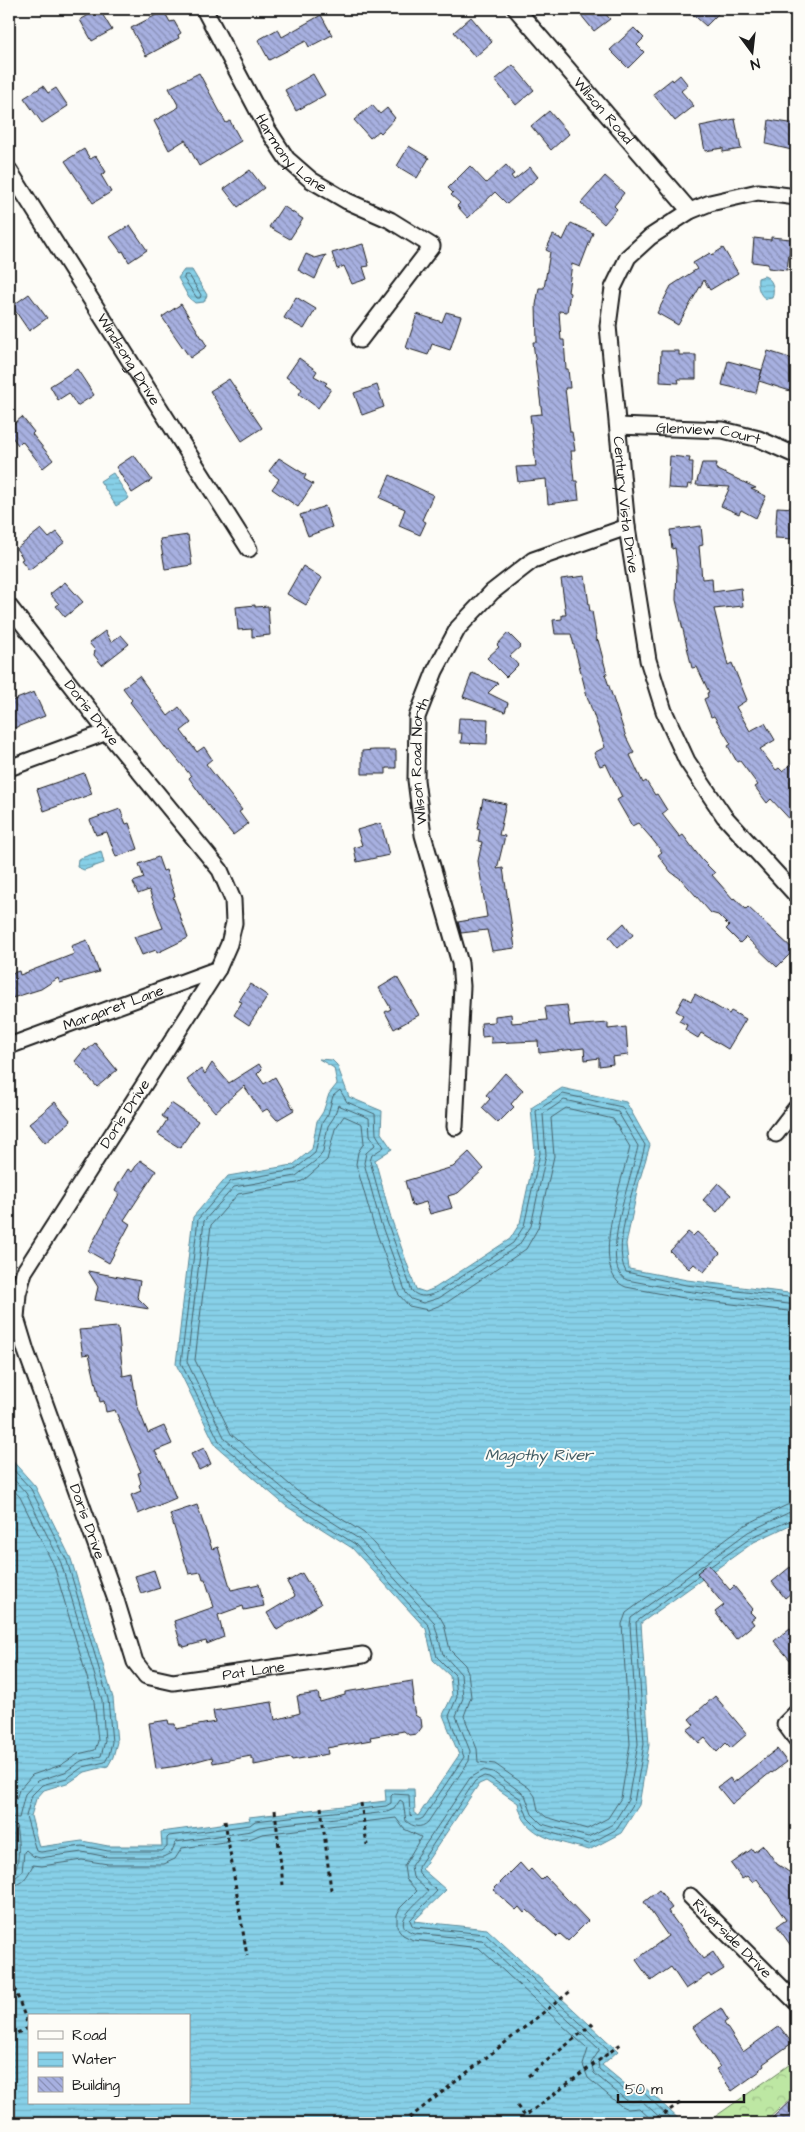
<svg xmlns="http://www.w3.org/2000/svg" width="805" height="2132" font-family="'Architects Daughter',sans-serif">
<style>
.park{fill:url(#park-crowns);stroke:#6c8260}
.water{fill:url(#water-rules);stroke:#5c8896;fill-rule:evenodd}
.lines{fill:none;stroke-linecap:round;stroke-linejoin:round}
.shore{stroke:#47646e;stroke-width:1}
.building{fill:url(#building-back-hatch);stroke:#1c1c1c}
.minor-casing{stroke:#1c1c1c;stroke-width:19}
.path{stroke:#1c1c1c;stroke-width:3;stroke-dasharray:4 4;stroke-linecap:butt}
.minor{stroke:#fdfcf7;stroke-width:15}
.labels{text-anchor:middle;dominant-baseline:central;stroke-width:4;stroke-linejoin:round;paint-order:stroke}
.street-label{font-size:15px;fill:#1c1c1c;stroke:#fdfcf7}
.water-label{font-size:16px;font-style:italic;fill:#415b63;stroke:#fdfcf7}
</style>
<defs>
<pattern id="park-crowns" width="20" height="18" patternUnits="userSpaceOnUse" patternTransform="scale(1.25)"><rect width="20" height="18" fill="#bde7a3"/><path d="M2 6a3 3 0 1 1 6 0M12 15a3 3 0 1 1 6 0" fill="none" stroke="#a2c68c"/></pattern>
<pattern id="water-rules" width="6" height="5" patternUnits="userSpaceOnUse" patternTransform="scale(1.25)"><rect width="6" height="5" fill="#87d0e8"/><path d="M0 2.5h6" fill="none" stroke="#74b2c6"/></pattern>
<pattern id="building-back-hatch" width="6" height="6" patternUnits="userSpaceOnUse" patternTransform="scale(1.25)"><rect width="6" height="6" fill="#a7b0e0"/><path d="M-1 5l2 2M0 0l6 6M5-1l2 2" fill="none" stroke="#878eb5"/></pattern>
</defs>
<rect width="100%" height="100%" fill="#fdfcf7"/>
<filter id="ink" filterUnits="userSpaceOnUse"><feTurbulence type="fractalNoise" baseFrequency=".02" numOctaves="2"/><feDisplacementMap in="SourceGraphic" scale="10" xChannelSelector="R" yChannelSelector="G"/><feConvolveMatrix kernelMatrix="1 2 1 2 8 2 1 2 1" color-interpolation-filters="sRGB"/></filter>
<g filter="url(#ink)">
<path class="park" d="M796,2060v33l-32,30h-58z"/>
<path class="water" d="M184,270h8l15,25 -3,7 -9,1 -6,-5 -11,-20z
M764,276c9,3 11,13 8,22l-6,1c-7,-4 -9,-13 -8,-21z
M113,473l16,25 -13,8 -16,-25z
M101,851l3,12 -20,7 -7,-3 1,-8z
M319,1059l13,1 5,5 12,32 33,14 -1,22 11,16 -17,11 16,58 25,71 9,3 10,-4 75,-49 10,-16 15,-70 -4,-45 31,-20 64,14 24,43 -11,37 -13,62 3,25 58,11 109,14v228l-42,20 -113,81 8,122 -10,60 -18,28 -32,17c-29,-9 -65,-11 -71,-47l-32,-22 -7,3 -57,85 24,21 -32,31 73,8 131,122 -16,14 30,25 9,-6 42,39h-674v-256l4,-1v-26l-4,-28v-355l26,29 36,73 42,139 4,44 -4,15 -5,9 -23,6 -15,10 -26,8 -8,9 -5,17 8,31 43,-6 26,5h54l-1,-14 89,-12 -1,-3 137,-16 -1,-12h29l1,25 3,2 41,-61 -16,-40 9,-19 -2,-20 -17,-16 -7,-31 -74,-81 -66,-42 -70,-60 -40,-82 17,-147 35,-41 65,-11 19,-16 5,-28 6,-9 6,-18 8,-10 -3,-16zM29,2016h160v87h-160z"/>
<g class="lines">
<path class="shore" d="M185,275h4l12,20 -1,3h-3l-13,-19z
M796,1312l-112,-14 -58,-11c-39,-14 -2,-112 4,-140l-17,-28 -47,-11 -15,10 3,38 -16,72 -12,21 -80,54 -18,7 -19,-4 -10,-11 -26,-72 -17,-59 2,-12 6,-9 -2,-19 -18,-8 -9,13 -8,31 -23,20 -7,3 -59,11 -27,31 -16,135 36,74 66,57 67,42 76,84 4,7 6,26 15,15 3,7 3,25 -7,19 13,33 1,13 17,2 34,24 6,8 3,14 8,7 41,12 21,-11 13,-20 9,-54 -8,-120 4,-11 117,-87 44,-21 9,-1
M9,1465l22,24 36,72 41,138 4,43 -3,13 -4,7 -22,5 -16,11 -25,7 -10,10 -6,21 10,35 5,1 41,-6 26,5h54l5,-4v-9l2,-2 81,-11 5,-4 131,-15 5,-3v-7l2,-2 16,1 1,20 5,5h4l4,-2 41,-61 -15,-41 8,-19 -2,-22 -18,-18 -8,-31 -74,-82 -66,-42 -69,-59 -39,-80 17,-144 33,-38 63,-11 21,-17 7,-30 6,-9 5,-18 7,-6 7,12 28,12 1,20 8,13 -12,8 -2,6 16,58 26,72c8,8 17,5 26,1l75,-49 11,-17 16,-73 -4,-42 27,-17 59,13 23,38c-6,31 -35,99 -19,127l60,13 110,13
M9,1474l17,19 35,70 41,137 3,41 -4,15 -20,5 -16,11 -28,9 -12,13 -6,24 -10,-1
M9,1485l11,12 34,69 40,135 4,40 -3,9 -17,4 -17,11 -29,10 -13,15 -6,18 -4,1
M711,1566l41,-29 44,-19
M9,1823l7,3c2,10 5,37 -2,45l-5,1
M9,1878l7,-1 6,-5 2,-20 2,-2 7,6 7,2 42,-6 26,5h55l8,-4 5,-11 75,-11 8,-4 128,-15 7,-3 6,-9 3,2 3,19c7,6 15,8 22,1l41,-61 1,-10 -14,-35 7,-18 -2,-24 -18,-20 -9,-32 -75,-83 -66,-42 -68,-58 -38,-77 17,-141 30,-34 62,-11 23,-18 4,-7 5,-25 6,-9 4,-12 31,13 1,17 5,10 -9,8 -2,10 16,58 26,72 5,6 12,4 16,-5 80,-53 12,-19 15,-71 -3,-41 21,-14 54,12 20,34c-4,24 -41,121 -11,134l58,11 111,14
M9,1886c15,-1 18,-10 24,-21l9,1 40,-6 26,4h56l11,-5 7,-11 70,-10 10,-4 134,-16 8,11 17,8 -17,29 2,13 11,12 -17,17 -3,7v12l6,8 10,5 66,8 109,101 -5,16 5,13 33,28 7,3 11,-1 16,15
M666,2123l-25,-23 -9,1 -6,-1 -32,-27 -3,-10 8,-12v-2l-117,-109 -68,-7c-28,-9 7,-32 14,-42l-15,-14 -2,-11 59,-88 14,-8 9,2 32,23 7,19 10,10 46,13 25,-13 15,-24 10,-56 -8,-119 1,-7 117,-86 42,-20 6,-1
M675,2123l-33,-32 -13,3 -30,-25 -1,-7 10,-10v-3l-123,-115 -70,-7 -3,-2 -2,-5 27,-29 -18,-17 -1,-7 57,-86 9,-5 5,1 32,22 7,19 11,11 50,15 28,-15 17,-26 10,-59 -8,-122 62,-46"/>
</g>
<path class="building" d="M99,9l13,21 -20,11 -12,-21z
M576,9h25l9,10 -16,12z
M687,9h36l-17,17z
M164,11l6,11 4,-1 7,12 -3,2 1,3 -33,18 -15,-28z
M321,15l11,20 -23,12 -3,-6 -37,19 -11,-20 20,-11 4,8z
M471,17l21,25 -17,15 -21,-25z
M634,28l10,10 -7,7 7,7 -16,16 -18,-18z
M513,65l21,25 -18,15 -21,-25z
M199,73l27,50 4,-2 11,20 -42,25 -14,-26 -16,10 -15,-29 25,-14 -10,-19z
M313,74l12,21 -29,16 -11,-21z
M680,75l8,10 -7,6 13,15 -19,15 -22,-27 19,-15 1,2z
M43,86l5,7 8,-5 12,18 -26,17 -18,-25z
M372,105l8,9 7,-6 8,10 -14,15 -2,-2 -9,7 -16,-18z
M549,111l20,23 -18,16 -20,-24z
M735,119l6,30 -18,3v-4l-18,3 -5,-25z
M769,120l27,4v27l-30,-7z
M409,146l20,12 -12,20 -20,-12z
M84,149l6,10 6,-3 10,16 -5,3 10,17 -18,11 -28,-42z
M506,165l8,9 -3,2 3,4 16,-13 8,10 -31,27 -12,-12 -27,26 -11,-12 3,-3 -9,-8 2,-2 -5,-5 22,-22 16,17z
M250,170l14,18 -26,19 -14,-18z
M605,176l19,17 -10,13 3,3 -13,15 -23,-21z
M283,206l20,13 -13,20 -21,-12z
M571,223l22,10 -13,34 -8,-3 -4,28 2,1 -3,19 -8,-1 2,29h3l2,29h2l2,19h-5l5,44h2l2,12 1,7h-4l3,30h3l2,19 -31,4 -2,-25 -28,3 -2,-15 20,-1 -6,-51 12,-1 -9,-72h4l-1,-37 3,-17h5l6,-36 -4,-2 7,-15 10,5z
M130,225l17,25 -18,12 -6,-11 -2,1 -11,-15z
M771,237l20,2 -4,31 -19,-2v-4l-16,-2 2,-24 17,2z
M363,244l6,22 -6,1 4,12 -15,5 -8,-18 -7,3 -5,-16z
M723,248l15,25 -28,17 -6,-10 -26,45 -21,-12 14,-27 26,-17 -4,-6 17,-10 2,2z
M306,254l9,4 11,-3 -11,24 -17,-9z
M29,294l18,24 -18,13 -17,-25z
M296,297l20,12 -12,20 -20,-11z
M181,304l26,42 -17,12 -28,-41z
M446,312l15,4 -11,34 -18,-6 -4,11 -22,-7 11,-34 25,8z
M661,351h18v4h17v24h-18l1,4 -19,-1z
M768,351l28,9v30l-6,-2v3l-31,-10 -3,12 -34,-8 6,-24 34,9 -3,10z
M299,358l18,13 -3,5 13,7 -2,2 6,4 -13,19 -19,-14 3,-5 -16,-12z
M77,369l17,26 -17,11 -8,-13 -11,7 -8,-14z
M229,379l33,49 -20,13 -32,-50z
M377,385l7,22 -22,8 -8,-22z
M22,417l12,15 -2,2 21,26 -10,8 -21,-27 -4,4 -9,-12v-5z
M134,455l18,25 -20,13 -16,-26z
M670,456l20,2 -1,4h4l-1,23 -4,-1 -1,5 -19,-1z
M279,458l27,17 -2,4 9,5 -15,23 -26,-18 7,-10 -10,-8z
M702,463h15l-1,6 40,19 -5,1 15,7 -10,22 -15,-8 -2,4 -18,-8 9,-19 -34,-2z
M390,475l43,20 -11,25 4,2 -6,13 -21,-9 6,-17 -25,-11z
M325,506l7,21 -24,9 -8,-21z
M777,507l19,1 -1,31 -20,-1z
M701,526l2,19 -4,1 3,33 10,-1 1,14 28,-4 2,18 -29,3 14,56 4,-2 15,37 -11,7 14,24 15,-8 10,17 -15,9 16,21 3,-2 3,3 9,-7 5,8v54l-25,-27 -4,4 -12,-16 3,-2 -18,-24 -3,1 -9,-16 3,-2 -17,-28 -3,1 -7,-18 4,-2 -1,-4 2,-1 -12,-25 -5,1 -16,-68 1,-36 -2,-16 -3,1 -2,-19z
M41,529l8,9 8,-6 8,10 -36,28 -8,-10 2,-1 -2,-4 -5,-6z
M188,535l4,30 -27,4 -5,-30z
M303,566l19,12 -16,27 -19,-11z
M585,576l5,36 2,-1 5,30 1,-1 9,34h-2l21,63 8,16 -4,2 13,28 3,-2 9,14 2,-1 10,16 -5,4 18,23 3,-2 19,25 13,13 -3,2 21,24 1,-1 12,11 2,-2 46,43 -17,17 -31,-30 -6,6 -14,-14 3,-3 -11,-11 -7,-2 -30,-34 -10,-7 -13,-17 4,-3 -10,-13 -14,-16 -6,3 -15,-26 5,-3 -16,-33 -6,2 -6,-13 11,-6 -18,-51 -16,-62h-16l-2,-14 9,-1v-4h4l-5,-36z
M65,582l18,20 -18,15 -9,-11 3,-2 -9,-10z
M255,605v2l13,-1 2,29 -18,2v-8l-14,1 -2,-23z
M105,631l6,11 10,-7 8,9 -27,21 -8,-10 1,-5 -6,-7z
M508,633l13,13 -11,10 8,9 -12,12 -19,-19 12,-11 -2,-2z
M472,673l26,10 -10,10 20,10 -3,9 -42,-15z
M139,676l29,40 11,-9 12,16 -10,8 16,21 7,-5 8,12 -6,5 36,46 -3,2 9,12 -15,11 -25,-30 -19,-27 2,-2 -21,-26 -2,1 -38,-49 2,-2 -9,-12z
M34,692l11,24 -36,14v-28z
M459,718l29,1 -1,25 -26,-1 1,-10h-4z
M374,750h22v18h-10v6h-24v-23z
M84,773l8,21 -48,17 -7,-22z
M483,799l23,5 -7,31 6,1 -8,33 6,-1 12,80 -23,3 -5,-21 -26,3 -3,-11 29,-5 -9,-56 4,-19 -4,-1 2,-11 -3,-1z
M120,809l6,15 3,-1 9,26 -22,8 -9,-25 -11,3 -6,-15z
M381,823l8,32 -32,7 -3,-14 8,-3 -5,-15z
M158,857l5,14 3,-1 9,26 -2,1 15,41 -31,15 -1,-3 -14,5 -8,-18 29,-9 -14,-38 -11,4 -5,-12 11,-4 -5,-14z
M624,923l9,12 -15,13 -9,-11z
M87,940l12,32 -39,11 -2,-5 -17,11 -32,10v-25l10,-3 1,4 54,-21 -3,-8z
M397,977l22,38 -25,14 -9,-17 6,-3 -12,-21z
M250,984l18,12 -19,29 -15,-10 8,-13 -3,-1z
M695,994l34,20 2,-3 15,8 -18,30 -27,-16 -3,5 -13,-8 2,-5 -8,-4 4,-6 -7,-4 8,-14 7,4z
M567,1005l3,21 38,-3v6l18,-2 2,28 -16,2 1,7 -14,2v-8l-14,2 -1,-12 -45,5 -1,-12 -47,2v-7l-9,1 -1,-14 14,-1v-6l16,-2 1,9 35,-3 -2,-13z
M95,1043l22,27 -20,17 -22,-26 10,-12 1,2z
M212,1063l17,20 30,-19 3,5 -5,5 7,10 11,-7 19,33 -17,10 -10,-11 -5,3 -18,-26 -29,26 -28,-32 14,-11 4,5z
M505,1073l18,17 -12,14 3,3 -16,16 -16,-15 8,-9 -4,-4z
M55,1102l16,19 -26,22 -16,-19z
M171,1103l27,18 -18,27 -22,-14 9,-14 -5,-4z
M469,1152l15,17 -26,24 -10,3 4,12 -22,6 -4,-12 -14,4 -7,-25 48,-14z
M140,1160l16,11 -32,49 6,4 -21,39 -21,-12 31,-57 -4,-3 4,-8 9,-14 4,3z
M718,1183l13,12 -14,17 -14,-12z
M688,1232l5,4 4,-4 23,21 -16,19 -10,-8 -5,5 -19,-18z
M88,1271l52,10 -3,16 12,12 -54,-9 3,-13z
M118,1327l5,49 9,-2 5,31 11,28 16,-7 8,18 -17,7 9,17 12,30 -38,16 -7,-19 10,-4 -2,-6 2,-2 -3,-10 3,-1 -26,-62 -9,2 -2,-11 -4,1 -11,-48 -6,1 -4,-25z
M204,1448l7,16 -12,6 -8,-16z
M197,1505l15,44 6,-2 13,43 28,-6 5,22 -20,4 -1,-4 -25,9 6,22 -17,7 -1,-3 -22,6 -1,-2h-2l-7,-24 40,-14 -9,-28h-2l-2,-7 -12,2 -19,-60z
M708,1564l22,26 4,-4 19,23 -3,3 5,5 -4,3 3,4 -18,15 -21,-27 9,-7 -27,-32z
M790,1567l6,8v14l-11,9 -13,-16z
M154,1570l6,18 -19,6 -6,-18z
M302,1573l19,31 -44,26 -10,-17 28,-17 -8,-14z
M790,1628l6,7v32l-22,-26z
M412,1681l2,16 -2,1 3,17 6,4 1,8 -5,7 -8,1 -5,-4 -34,6 1,3 -44,8 1,6 -36,6 -1,-2 -37,7v-6h-3v-3l-38,7 -1,-6 -34,9 -22,3 -7,-46 19,-3 1,4h6l1,5 39,-7 -2,-11 59,-9 3,18 25,-7 -3,-17 21,-3 2,9 25,-7v-3z
M715,1696l32,38 -16,14 -5,-5 -9,9 -12,-14 -6,5 -12,-13 7,-5 -5,-6z
M777,1749l10,13 -15,11 -1,-1 -39,32 -14,-17 12,-9 3,5z
M763,1845l14,19 12,8 7,-5v86l-19,-27 9,-6 -29,-41 -5,3 -5,-6 -5,3 -11,-15 21,-15 2,3z
M520,1863l8,9 3,-3 10,11 4,-4 43,45 -20,20 -8,-7 -3,3 -30,-27 -3,3 -5,-6 -3,3 -23,-20z
M659,1890l13,18 -4,3 35,48 10,-7 11,17 -13,8 -2,-3 -23,15 -15,-22 -20,14 -15,-21 32,-24 -24,-34z
M721,2008l7,12 -4,3 19,29 36,-26 13,17 -29,21 1,2 -5,4 1,1 -28,20 -16,-22 4,-2 -27,-40z
M796,2095v28h-29z"/>
<g class="lines">
<defs>
<g id="minor">
<path id="s1" d="M204,9l64,121 19,29 24,21 36,21 43,19 42,26 -72,94"/>
<path id="s2" d="M516,9l174,202"/>
<path id="s3" d="M9,170l240,379"/>
<path id="s4" d="M796,197l-38,-5 -48,11 -20,8 -40,26 -22,20 -15,31 -5,38 19,201 21,133 16,51 23,50 37,55 72,79"/>
<path id="s5" d="M618,426l105,4 36,9 36,16"/>
<path id="s6" d="M9,606l98,126 113,138 13,30 1,23 -5,21 -11,25 -194,303 -6,22 -2,24 10,33 90,249 19,62 11,14 27,6 190,-27"/>
<path d="M9,768l98,-36"/>
<path id="s7" d="M9,1046l209,-77"/>
<path id="s8" d="M455,1127l7,-141 -2,-23 -37,-128 -7,-55 1,-63 18,-46 23,-43 34,-36 41,-32 94,-33"/>
<path d="M776,1134l20,-26"/>
<path d="M796,1713l-11,11 11,15"/>
<path id="s9" d="M690,1896l106,106"/>
</g>
</defs>
<use href="#minor" class="minor-casing"/>
<path class="path" d="M361,1803l6,42
M321,1807l10,83
M275,1810l8,75
M225,1821l22,135
M9,1973l20,55
M17,2033l12,-5
M528,2076l68,-55
M517,2106l8,10 97,-73
M403,2123l169,-133
M650,2123l30,-20"/>
<use href="#minor" class="minor"/>
</g>
</g>
<g class="labels">
<g class="street-label">
<text stroke="none"><textPath href="#s2" startOffset="134">Wilson Road</textPath></text>
<text stroke="none"><textPath href="#s1" startOffset="170">Harmony Lane</textPath></text>
<text stroke="none"><textPath href="#s3" startOffset="224">Windsong Drive</textPath></text>
<text stroke="none"><textPath href="#s5" startOffset="91">Glenview Court</textPath></text>
<text stroke="none"><textPath href="#s4" startOffset="439">Century Vista Drive</textPath></text>
<text stroke="none"><textPath href="#s6" startOffset="135">Doris Drive</textPath></text>
<text stroke="none"><textPath href="#s8" startOffset="372">Wilson Road North</textPath></text>
<text stroke="none"><textPath href="#s7" startOffset="111">Margaret Lane</textPath></text>
<text transform="translate(125 1114) rotate(-57)">Doris Drive</text>
<text stroke="none"><textPath href="#s6" startOffset="1065">Doris Drive</textPath></text>
<text stroke="none"><textPath href="#s6" startOffset="1340">Pat Lane</textPath></text>
<text stroke="none"><textPath href="#s9" startOffset="60">Riverside Drive</textPath></text>
</g>
<g class="water-label">
<text x="539" y="1455">Magothy River</text>
</g>
</g>
<rect width="805" height="2132" fill="none" stroke="#fdfcf7" stroke-width="30"/>
<rect x="15" y="15" width="775" height="2102" fill="none" stroke="#1c1c1c" stroke-width="2" filter="url(#ink)"/>
<rect x="28" y="2014" width="162" height="90" fill="#fdfcf7" stroke="#a3a29f"/>
<rect x="38" y="2031" width="25" height="8" fill="#fdfcf7" stroke="#a3a29f"/>
<text x="72" y="2040" font-size="15" fill="#1c1c1c">Road</text>
<rect x="38" y="2052" width="25" height="15" fill="url(#water-rules)" stroke="#a3a29f"/>
<text x="72" y="2064" font-size="15" fill="#1c1c1c">Water</text>
<rect x="38" y="2077" width="25" height="15" fill="url(#building-back-hatch)" stroke="#a3a29f"/>
<text x="72" y="2090" font-size="15" fill="#1c1c1c">Building</text>
<g transform="translate(752 52) rotate(165)" stroke="#fdfcf7" stroke-width="4" paint-order="stroke">
<path d="M0-4L9 19L0 12L-9 19Z" fill="#1c1c1c"/>
<text y="-8" font-size="14" font-weight="bold" text-anchor="middle" fill="#1c1c1c">N</text>
</g>
<path d="M618 2094v8h126v-8" fill="none" stroke="#1c1c1c" stroke-width="2.5"/>
<text x="625" y="2094" font-size="15" fill="#1c1c1c" stroke="#fdfcf7" stroke-width="4" paint-order="stroke">50 m</text>
</svg>
